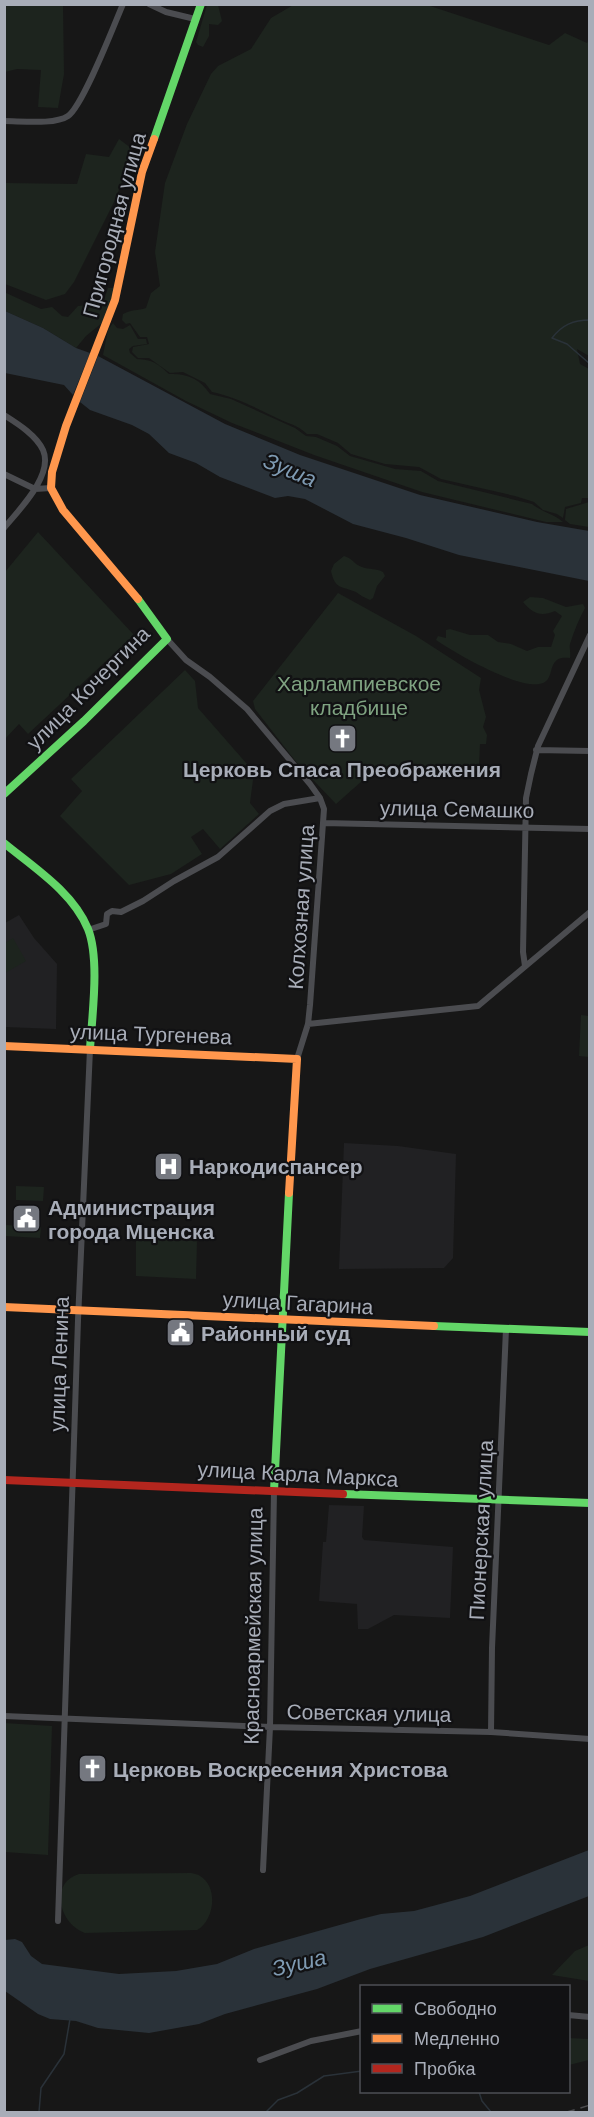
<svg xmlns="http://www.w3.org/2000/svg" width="594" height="2117" font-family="Arial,sans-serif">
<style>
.built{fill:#212123}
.green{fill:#1d241e}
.water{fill:#2a3239}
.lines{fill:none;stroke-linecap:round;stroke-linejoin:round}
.stream{stroke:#2a3239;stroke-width:1.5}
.street{stroke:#4b4c50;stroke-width:6}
.fast{stroke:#63d668;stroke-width:8}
.slow{stroke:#ff974d;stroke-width:8}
.jam{stroke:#b3261e;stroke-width:8}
.rail{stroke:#4b4c4f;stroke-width:1.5;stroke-dasharray:8 6;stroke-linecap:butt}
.labels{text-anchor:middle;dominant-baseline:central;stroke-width:4.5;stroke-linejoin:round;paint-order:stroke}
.street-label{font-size:21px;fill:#a8adb8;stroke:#111113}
.park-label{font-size:21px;fill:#7fa381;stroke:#111113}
.poi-label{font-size:21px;font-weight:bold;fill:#a8adb8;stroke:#111113;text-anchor:start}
.water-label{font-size:22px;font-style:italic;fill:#7f9bb3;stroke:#111113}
</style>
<rect width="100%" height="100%" fill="#171717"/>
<path class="built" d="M19,915l15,23 23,26 -1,65 -51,-2v-104z
M344,1143l54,3 58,8 -3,104 -9,10 -105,1z
M329,1505l35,1 -2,31 2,3 89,7 -3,71 -56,-3 -26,14h-10l-1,-25 -38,-3 4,-59h3z"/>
<path class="green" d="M295,4l132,1 122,40 16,-12 22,10 2,-4v317l-12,-7 3,15 9,5v129h-7l-1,5 -16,4 -2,11 -6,-4 -14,-4 -9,-8 -19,-6 -74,-17 -22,-12 -34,-3 -34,-10 -13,-11 -21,-9h-10c-11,-10 -16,-9 -28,-15 -23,-11 -43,-22 -67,-27l-7,-9 -22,-11 -13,1 -21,-15h-11l-6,-6 1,-5 16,-3 -2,-7h-7l-10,-14 -4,1 -4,-4 1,-6c9,-5 14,-3 23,-6l5,-15 9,-7 -5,-34 10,-69 22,-59 24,-50 7,-8 33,-17 20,-31z
M4,5h59l1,69 -6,34 -20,-1 3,-37 -24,-1 -12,3z
M207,5h11l4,16 -4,4 -9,-1v12l-6,11 -5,-2 -2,-3z
M119,139l12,9 2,5 -18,47 -41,82 -9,12 -19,6 -41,-16v-101l72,1 9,-30 23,3z
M108,288h6l-2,13 -10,22 -16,13 -10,12 -33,-20 -38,-17 -1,-19 37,17 11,-2 10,9 6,1 10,-11 25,-3z
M113,323l4,5 6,1 7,-4 8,14h8l1,5 -14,2 -4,3 1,4 7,6c16,1 20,4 32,15 18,-1 31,5 41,20l21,5 64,29 11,8 10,1 21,9 13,10 45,13 26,2 17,10 94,23c10,8 22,10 31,18h-17l-124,-30 -108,-37 -82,-32 -46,-22 -83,-46 5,-25z
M589,502v25l-19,-3 -5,-4 1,-11z
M38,532l96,103 -106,99 -9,-10 -14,15v-167z
M344,556c8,2 11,9 18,11 8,3 14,1 21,5l2,4 -8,10 -4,12 -3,2c-5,-2 -10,-5 -14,-8 -14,-6 -21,-2 -25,-21l3,-7z
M338,593l78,43 65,42 -2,12 7,27 -3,10 4,8 -1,9h-6l-1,22h-12l-1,8 -95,-1 -35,31 -39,-41 -42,-54 -2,-8z
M530,597l13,1 23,9 17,-3 2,4c-6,11 -11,23 -15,36 -1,4 1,8 0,14 -4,0 -9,-1 -13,2 -8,6 -4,19 -14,23 -21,9 -88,-30 -107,-43l2,-4 8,2v-8l4,-1 20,6h18l10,7 13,2 16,7 11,-4h13l4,-12 -2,-4 9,-15 -7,-5c-14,6 -22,3 -32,-9z
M185,670l10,11 3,27 56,64 -4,31 9,11 -39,35 -17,-20 -12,8 11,17 -31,20 -42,11 -69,-69 22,-25 -11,-12z
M13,938l13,23 -21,12v-30z
M581,1015l8,1v41l-10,-1z
M16,1186l28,1 -1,14 -27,-1z
M5,1225l36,2 -1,11 -35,-2z
M136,1239l61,2 -1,38 -60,-3z
M4,1723l48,3 -4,129 -43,-3z
M191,1873c3,1 7,1 9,3 19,11 14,45 -3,54l-112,3c-26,-9 -36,-50 -6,-59z
M589,1945v36l-37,-6 23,-24z
M568,2038l21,1v21l-20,5z"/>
<path class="water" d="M5,311l38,17 33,20 14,5 -17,42 -9,-10 -59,-12z
M98,356l127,68 75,31 120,40 117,27 52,9v50l-130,-26 -53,-17 -53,-14 -48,-25 -17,-3 -13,2 -55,-21 -24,-14 -27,-10 -20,-19 -17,-9 -42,-15 -10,-8z
M589,1850v46l-106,41 -113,32 -53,20 -92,25 -26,10 -50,9 -51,-5 -22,-7 -26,-2 -12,-5 -33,-23v-51l10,-1 7,3 9,14 11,8 77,10 57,-3 41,-7 37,-15 107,-30 20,-5 33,-3 56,-15z"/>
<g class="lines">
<path class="stream" d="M590,320c-17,0 -28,5 -38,18l15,6 23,20
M479,2092l3,9 9,11
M39,2112l2,-24 23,-34 6,-35
M266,2112l12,-12 19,-7 27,-17 38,-5"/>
<path class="street" d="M149,4l17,8 29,7
M4,121c17,0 51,4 64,-5 15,-10 46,-91 55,-112
M4,415c14,9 32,20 39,35 11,25 -24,60 -39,78
M4,474l31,15 16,-1
M167,639l19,21 24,17 37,32 63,75 10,14 4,11 -14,196 -2,19 -11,35
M536,750l54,1
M323,823l267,6
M88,930l18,-6 1,-10 5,-3 9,1 22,-11 31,-20 44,-24 52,-46 14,-7 36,-6
M525,966l-2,-14 3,-154 5,-24 7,-28 52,-111
M308,1024l170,-18 112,-94
M4,1716l266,11 221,5 99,7
M491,1732l1,-84 14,-319
M263,1870l7,-143 4,-236
M58,1921l20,-601 12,-271
M568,2015l22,2
M260,2060l51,-19 51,-10"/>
<path class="fast" d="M154,139l47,-135
M4,794l80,-73 83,-82 -29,-40
M4,843c29,24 69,49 84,86 12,30 4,87 2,120
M434,1326l156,6
M274,1491l15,-298
M343,1494l247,9"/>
<path class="slow" d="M138,599l-75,-89 -12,-22 1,-16 14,-46 49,-126 27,-128 12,-33
M4,1046l293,13 -8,134
M4,1307l430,19"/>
<path class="jam" d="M4,1480l339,14"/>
<path class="rail" d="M567,2112l23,-7"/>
</g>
<defs>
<symbol id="church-square" viewBox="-11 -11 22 22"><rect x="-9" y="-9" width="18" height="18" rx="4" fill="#757880" stroke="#111113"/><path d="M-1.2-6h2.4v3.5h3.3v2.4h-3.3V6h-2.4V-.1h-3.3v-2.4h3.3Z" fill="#fff"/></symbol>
<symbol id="hospital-square" viewBox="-11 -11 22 22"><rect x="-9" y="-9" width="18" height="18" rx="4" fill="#757880" stroke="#111113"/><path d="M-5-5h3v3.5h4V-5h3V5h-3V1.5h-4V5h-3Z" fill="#fff"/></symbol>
<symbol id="civic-square" viewBox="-11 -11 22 22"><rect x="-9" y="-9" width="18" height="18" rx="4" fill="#757880" stroke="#111113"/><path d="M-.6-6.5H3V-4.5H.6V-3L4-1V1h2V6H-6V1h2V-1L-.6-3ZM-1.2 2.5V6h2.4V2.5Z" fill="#fff"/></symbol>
</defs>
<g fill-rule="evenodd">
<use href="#church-square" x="326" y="722" width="33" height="33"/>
<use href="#hospital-square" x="152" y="1150" width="33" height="33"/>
<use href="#civic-square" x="10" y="1202" width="33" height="33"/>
<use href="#civic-square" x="164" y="1316" width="33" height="33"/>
<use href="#church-square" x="76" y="1752" width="33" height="33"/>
</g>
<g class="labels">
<g class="street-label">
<text transform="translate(114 225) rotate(-75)">Пригородная улица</text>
<text transform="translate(88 688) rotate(-45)">улица Кочергина</text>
<text transform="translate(457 809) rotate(1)">улица Семашко</text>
<text transform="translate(301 907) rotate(-86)">Колхозная улица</text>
<text transform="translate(151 1034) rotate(2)">улица Тургенева</text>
<text transform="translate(298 1303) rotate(3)">улица Гагарина</text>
<text transform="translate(59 1364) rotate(-88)">улица Ленина</text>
<text transform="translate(298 1474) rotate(3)">улица Карла Маркса</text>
<text transform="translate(481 1530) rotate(-87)">Пионерская улица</text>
<text transform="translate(253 1626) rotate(-89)">Красноармейская улица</text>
<text transform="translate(369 1713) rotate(1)">Советская улица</text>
</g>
<g class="park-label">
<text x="359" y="683">Харлампиевское<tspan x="359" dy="24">кладбище</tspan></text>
</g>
<g class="poi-label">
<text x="342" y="769" text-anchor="middle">Церковь Спаса Преображения</text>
<text x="189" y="1166">Наркодиспансер</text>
<text x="48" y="1207">Администрация<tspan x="48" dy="24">города Мценска</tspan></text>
<text x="201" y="1333">Районный суд</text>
<text x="113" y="1769">Церковь Воскресения Христова</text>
</g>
<g class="water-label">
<text transform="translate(290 470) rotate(23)">Зуша</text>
<text transform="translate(299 1963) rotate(-13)">Зуша</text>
</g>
</g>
<rect width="594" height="2117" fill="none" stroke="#a8adb8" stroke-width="12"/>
<rect x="360" y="1985" width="210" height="108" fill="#111113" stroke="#4d4f55" stroke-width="1.5"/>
<rect x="372" y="2004" width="30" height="9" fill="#63d668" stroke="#4d4f55" stroke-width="1.5"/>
<text x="414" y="2015" font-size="18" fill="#a8adb8">Свободно</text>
<rect x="372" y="2034" width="30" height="9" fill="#ff974d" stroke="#4d4f55" stroke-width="1.5"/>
<text x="414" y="2045" font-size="18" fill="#a8adb8">Медленно</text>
<rect x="372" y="2064" width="30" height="9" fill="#b3261e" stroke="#4d4f55" stroke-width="1.5"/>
<text x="414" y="2075" font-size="18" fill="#a8adb8">Пробка</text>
</svg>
